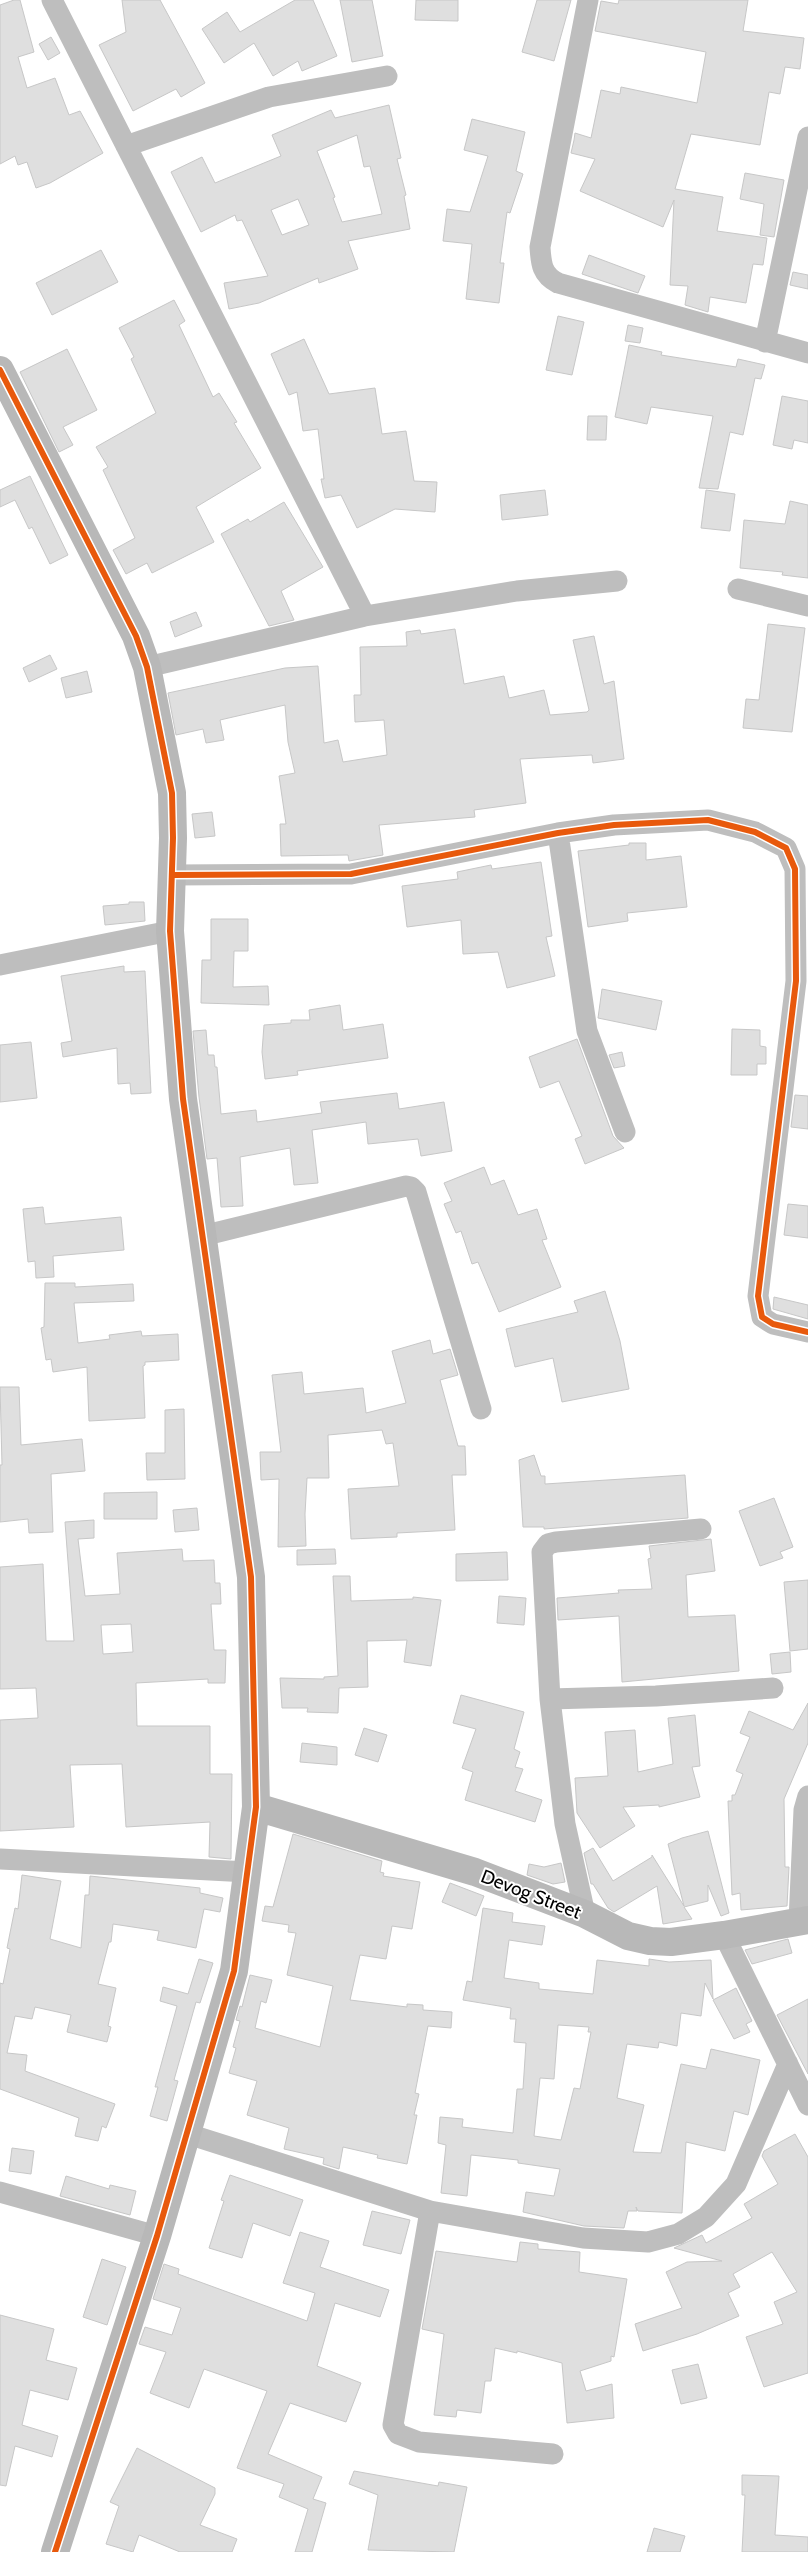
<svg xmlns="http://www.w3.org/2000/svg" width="808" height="2552" font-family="Cabin,sans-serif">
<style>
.building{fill:#dfdfdf;stroke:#c7c7c7;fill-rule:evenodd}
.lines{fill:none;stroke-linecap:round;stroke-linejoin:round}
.street{stroke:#bebebe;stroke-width:21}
.secondary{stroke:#b8b8b8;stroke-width:28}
.cycleway-casing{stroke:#fff;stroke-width:9}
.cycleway{stroke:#e8590c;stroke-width:6}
.labels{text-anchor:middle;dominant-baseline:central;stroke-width:4;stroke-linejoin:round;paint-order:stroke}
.street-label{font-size:19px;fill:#000;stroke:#fff}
</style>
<rect width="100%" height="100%" fill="#fff"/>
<path class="building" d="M14,0h6l14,52 -16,5 9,31 28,-10 14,37 11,-4 23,42 -53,30 -14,5 -9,-26 -9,3 -3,-9 -15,8v-159z
M122,0h38l45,83 -24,14 -5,-8 -43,22 -34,-66 27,-13z
M295,0h18l24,56 -35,15 -4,-10 -25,15 -19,-33 -30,20 -22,-34 25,-17 13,20z
M340,0h32l11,56 -31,6z
M416,0h42v21l-43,-1z
M537,0h34l-17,61 -32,-9z
M619,0h129l-5,31 61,7 -4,31 -15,-2 -5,27 -11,-2 -9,53 -69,-11 -16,55 48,8 -6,34 50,7 -4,27 -10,-1 -7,39 -36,-6 -2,15 -23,-7 3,-19 -18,-1 4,-85 -11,27 -83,-36 15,-32 -24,-6 3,-13 1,-7 16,5 10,-48 19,4 1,-7 76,16 9,-51 -111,-21 6,-30 17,3z
M51,37l9,16 -12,7 -9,-16z
M389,105l12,53 -4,1 9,36 -2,1 6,33 -62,12 10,28 -39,14 -1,-5 -59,25 -30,6 -5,-26 44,-7 -26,-56 -5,1 -2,-6 -34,17 -30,-60 31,-15 13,26 66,-27 -9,-21 59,-25 4,8zM357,135l7,32 6,-1 12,48 -40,8 -9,-24 2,-1 -18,-46zM298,199l11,26 -27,10 -11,-25z
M472,119l53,13 -9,39 7,3 -13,39 -3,-1 -7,51h4l-5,40 -33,-4 6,-55 -29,-3 4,-32 23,3 18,-56 -24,-6z
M745,173l39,7 -10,57 -14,-2 4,-31 -24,-5z
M101,250l17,32 -66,33 -16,-32z
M589,255l56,21 -7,17 -56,-19z
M793,272l15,3v14l-18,-4z
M174,300l11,21 -6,4 34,72 6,-4 18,29 -3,1 27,45 -65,39 18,35 -62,31 -5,-10 -21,11 -13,-24 22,-12 -32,-68 5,-3 -12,-20 60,-34 -25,-54 3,-2 -15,-29z
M558,316l26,6 -12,53 -26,-5z
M628,325l15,3 -3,15 -15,-2z
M304,339l25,55 46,-6 7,46 24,-3 8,50 23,1 -2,30 -40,-3 -38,19 -16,-33 -16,3 -4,-19h3l-6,-50 -15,2 -6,-39 -8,3 -18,-41z
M629,345l33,7 -1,3 75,12 2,-8 27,6 -4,14 -6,-1 -12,57 -13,-3 -12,57 -19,-1 14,-72 -62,-9 -4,17 -32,-7z
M67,349l30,61 -34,17 10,18 -14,7 -39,-80z
M782,396l26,5v42l-14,-3 -2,9 -19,-4z
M588,416h19l-1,24h-19z
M30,476l38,79 -18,9 -18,-37 -3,2 -14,-29 -15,7v-17z
M545,490l3,25 -46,5 -2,-25z
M706,490l29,4 -5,37 -29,-3z
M790,501l18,4v73l-26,-3 1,-3 -43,-4 4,-48 41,4z
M284,502l39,65 -42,24 13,29 -25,6 -48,-92 27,-15 2,3z
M196,612l6,14 -27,11 -5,-15z
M768,624l37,4 -13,104 -49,-4 3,-29 13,1z
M455,629l9,55 40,-8 5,22 35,-8 6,25 37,-3 2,-2 -16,-70 21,-4 10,48 10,-3 10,78 -31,4 -1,-8 -72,4 6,44 -52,7 1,7 -96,8 4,30 -34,6 -1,-6 -67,1 -1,-32h6l-7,-48 16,-3 -7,-31 -3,-37 -65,15 4,20 -18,3 -3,-14 -27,6 -8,-42 117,-25 33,-2 6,77 14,-3 5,22 44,-7 -3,-35 -29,2 -1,-27h7l-1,-48 47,-1 -1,-14 14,-2 1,4z
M50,655l7,14 -28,13 -6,-14z
M87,671l5,21 -26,6 -5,-20z
M212,812l3,24 -20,2 -3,-24z
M629,843h17v17l35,-4 6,51 -60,6 1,8 -40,6 -10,-76 51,-6z
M541,862l11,74 -6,1 9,39 -48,12 -9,-36 -35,2 -2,-34 -54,7 -5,-41 56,-7 -1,-7 34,-7 1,4z
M129,902h15l1,19 -40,4 -2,-19 26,-2z
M211,919h37v32h-14l-1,36 35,-1 1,19 -68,-2 1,-43h9z
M124,966v6l21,-1 6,122 -20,1 -1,-11 -12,1 -1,-36 -54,9 -2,-14 11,-2 -11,-65z
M602,989l60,12 -6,29 -58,-12z
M340,1005l3,25 40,-6 5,34 -91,13 1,4 -33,4 -3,-27 2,-27 27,-2v-3h19l-1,-10z
M732,1029l28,1v16l6,1v17h-9v11h-26z
M206,1030l2,25h6l1,12h2l4,47 35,-4 1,12 65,-9 -2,-11 77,-9 2,16 45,-7 8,49 -31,5 -3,-17 -50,5 -2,-22 -54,8 6,53 -24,2 -4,-37 -50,9 3,49 -22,1 -4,-49 -10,1 -8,-62 -6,-66z
M577,1039l36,97 11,12 -39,16 -10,-25 7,-3 -23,-55 -19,7 -11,-31z
M31,1042l6,56 -37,4v-57z
M622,1052l3,14 -11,2 -5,-13z
M795,1095l13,1v33l-17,-2z
M484,1167l7,18 13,-5 14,35 19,-6 10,30 -5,1 19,47 -62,25 -21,-50 -6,2 -11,-33 -5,2 -12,-29 8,-3 -8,-18z
M788,1204l20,2v32l-24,-3z
M43,1207l2,17 76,-7 3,33 -71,6 1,21 -18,1 -1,-17 -7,1 -5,-53z
M45,1283h30v4l58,-3 1,17 -60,2 4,40 32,-4 -1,-4 32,-4 1,5 36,-2 1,26 -34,2v3l-2,1 2,52 -56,3 -2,-54 -34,5 -2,-13 -5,1 -5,-32 3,-1z
M605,1291l15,50 9,48 -67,13 -9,-44 -38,9 -9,-38 72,-17 -4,-11z
M774,1297l34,8v14l-35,-10z
M430,1340l3,14 17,-5 8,26 -18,5 18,66h7l1,29h-14l3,55 -58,3v4l-46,2 -3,-50 51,-3 -6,-43 -7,1 -4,-14 -54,5 1,43h-22l-2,36 1,32 -28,1 1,-68 -18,1 -1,-28h21l-9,-77 30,-3 2,22 59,-6 3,25 40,-10 -14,-52z
M0,1387h19l2,58 61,-6 3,32 -34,3 2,58 -24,1 -1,-14 -28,3v-57h2z
M184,1409l1,70 -38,1 -1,-27h19v-43z
M534,1455l7,21h4v8l140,-9 3,43 -144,11v-2h-21l-4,-67z
M157,1492v27h-53v-26z
M774,1498l19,49 -13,5 3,6 -23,8 -21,-55z
M197,1508l2,22 -24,2 -2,-22z
M94,1520v18l-16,1 7,57 35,-2 -3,-41 65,-4 1,12 31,-1 1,23h5l1,21h-10l3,46h12l-1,33h-17v-4l-72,4 1,43h73v48h22l-1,85 -22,-2 1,-35 -84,5 -4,-63 -52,1 4,62 -74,4v-111l38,-2 -2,-30 -36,1v-122l43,-3 3,77h28l-9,-119zM131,1624l2,28 -30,2 -2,-29z
M711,1539l4,32 -29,4 2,42 47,-2 4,56 -117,11 -3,-66 -61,4 -1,-22 62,-5 -1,-3 34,-1 -4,-30 3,-1 -2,-12z
M335,1549l1,15 -39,1v-15z
M507,1552l1,28 -52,1v-27z
M333,1576h17l1,25 62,-2v-2l28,3 -10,66 -27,-4 3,-22 -40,1 1,46 -29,1 -1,25 -31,-1 1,-4h-26l-2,-30 44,1v-2l14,-1z
M808,1580v69l-18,2 -6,-69z
M499,1596l27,2 -2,27 -27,-2z
M790,1652l1,20 -19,2 -2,-20z
M461,1695l63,17 -10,37 6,3 -5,15 8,2 -8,22 27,9 -7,22 -70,-22 8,-28 -11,-4 14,-39 -23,-6z
M808,1703v40l-24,56 1,68h4l-2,39 -46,4 -1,-17 -8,2 -4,-94h4v-6h3l8,-21 -7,-3 14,-34 -10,-4 9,-22 44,19z
M695,1715l5,51 -8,1 8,30 -41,10v-2l-36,2 12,19 -35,22 -23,-35 -2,-35 33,-2 -3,-44 30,-2 3,42 35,-8 -5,-46z
M364,1728l23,7 -9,27 -23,-7z
M302,1743l35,4v18l-37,-3z
M708,1831l21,82 -8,3 -13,-31v16l-24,6 8,12 -29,5 -6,-38 -43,26 -6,-4 -15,-24h-2l-7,-31 9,-5 20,33 39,-24v-2l32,51 -16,-62 14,-6z
M293,1834l89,27 -2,11 4,1 -1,3 37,6 -8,47 -20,-3 -6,33 -26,-4 -10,45 57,7v-3l16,1v5l29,2 -1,16 -23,-2 -13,67 4,1 -5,21h3l-10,49 -30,-6 1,-3 -35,-8 -4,22 -16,-5 1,-6 -40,-9 5,-21 -42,-13 10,-34 -28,-8 7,-25 -3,-1 7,-26 -4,-1 4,-14 2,1 8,-32 22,5 -6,23 -5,-2 -6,27 65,19 13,-61 -46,-11 9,-42 -8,-1 1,-7 -27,-4 3,-15 8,1z
M561,1863l4,19 -12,2 -26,-9 2,-11 15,3z
M22,1875l39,6 -11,58 31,9 4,-53h4l1,-19 110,12v5l23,5 -3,14 -16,-3 -8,39 -39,-8 2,-9 -46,-7 -2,18h-2l-11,42 18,4 -8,38 3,1 -4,15 -40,-10 4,-17 -36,-8 -3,12 -17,-3 -8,37 20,2 -2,16 90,33 -9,24 -4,-2 -4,15 -23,-5 4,-18 -79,-29v-106l3,1 7,-35 -3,-1 8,-40 3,1z
M450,1883l34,13 -8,20 -34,-14z
M483,1908l30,5 -1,9 33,4 -3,19 -33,-5 -5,38 35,5v6l54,5 4,-34 52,6v-7l20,3 42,-2 2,39 -8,-16 -4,33 -20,-3 -4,33 -18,-4 -1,6 -31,-4 -10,54 27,7 -11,47 28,1 20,-89 25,5 5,-20 49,11 -12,55 -14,-4 -9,40 -39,-9 -4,71 -44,-2 -2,-4 1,4h-9l-4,17 -40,-2 -61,-14 3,-20 28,4 6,-27 -42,-6v-3l-47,-5 -4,41 -26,-3 5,-48 -8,-2 2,-26 23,2 -1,8 51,6 4,-44h6l3,-46 -12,-1 2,-23h-6l1,-11 -48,-8 4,-19 5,1zM558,2025l31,2 -1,5h3l-11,57 -6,-1 -13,52 -27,-4 6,-58 14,1z
M788,1939l4,14 -40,11 -7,-14z
M199,1959l14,4 -13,40 -4,-1 -22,78 4,1 -11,40 -17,-5 8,-29h-3l22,-81 -17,-5 3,-14 25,7z
M736,1988l16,33 -6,3 4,8 -16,7 -21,-39z
M808,1999v75l-31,-59z
M795,2134l13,23v216l-44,14 -18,-50 37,-13 -9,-22 23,-10 -25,-40 -39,22 7,13 -12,6 11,23 -42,18 -54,17 -8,-27 47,-16 -16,-36 21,-10 35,-1 -48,-13 28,-13 4,8 46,-25 -8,-14 34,-20 -16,-28 2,-5z
M12,2148l22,3 -3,23 -22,-3z
M230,2175l73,25 -13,36 -37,-13 -11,35 -33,-10 15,-47 -3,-1z
M66,2176l43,13 1,-4 26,6 -6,24 -70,-19z
M372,2211l38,9 -9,34 -38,-9z
M300,2232l29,9 -9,26 69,23 -9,27 -45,-14 -18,63 44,17 -15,39 -56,-19 -22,51 54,23 -9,22 13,4 -14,49h-17l13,-43 -29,-12 5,-13 -47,-16 30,-77 -63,-22 -15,39 -39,-15 16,-41 -27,-8 6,-17 27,8 9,-27 -28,-9 11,-35 15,5 -1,5 129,47 8,-28 -32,-10z
M520,2242l18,2v5l42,3 -1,20 48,7 -13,78 -3,-1v5l-31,10 6,20 26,-7 2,34 -47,5 -5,-60 -45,-12v2l-22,-5 -4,33h-6l-4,32 -24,-3 -1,7 -22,-2 10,-81 -22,-5 14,-78 81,11z
M102,2259l24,8 -19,58 -24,-8z
M0,2315l54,14 -8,31 31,8 -9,32 -38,-10 -8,35 36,11 -6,21 -37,-11 -9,40 -6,-1z
M698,2364l9,34 -26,6 -9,-34z
M137,2448l78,40v6l-15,31 37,14 -5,13h-52l-41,-17 -6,17 -27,-8 13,-38 -9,-4z
M354,2471l84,15 1,-4 28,5 -13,65 -86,-2 10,-55 -29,-11z
M742,2475l37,1 -4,59 33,2v15h-66l3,-57h-3z
M654,2528l31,8 -5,16h-33z"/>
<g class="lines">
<path class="street" d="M52,0l313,616
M588,0l-48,247c1,17 2,28 18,36l250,70
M126,146l143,-49 118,-21
M765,342l43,-205
M738,589l70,17
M147,667l218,-51 152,-25 100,-10
M558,833l29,198 38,101
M172,875l179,-1 207,-41 56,-8 94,-5 47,12 31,16 9,21 1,112 -38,315 4,21 11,7 35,8
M0,965l170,-34
M202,1236l204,-50 5,1 5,5 65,217
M550,1699l106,-3 117,-8
M0,1859l248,13
M585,1914l-20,-90 -15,-125 -8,-147 6,-8 8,-2 145,-13
M799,1921l5,-111 4,-14
M724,1935l84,170
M188,2134l242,77 153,27 65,4 30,-8 28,-17 30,-33 52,-120
M0,2192l157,44
M430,2211l-37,214 5,9 21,8 134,12"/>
<path class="secondary" d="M0,370l136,266 11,31 25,126 1,45 -3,93 13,168 68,478 5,230 -22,164 -77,265 -102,316
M256,1807l219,65 110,42 43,22 22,5 21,1 53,-7 84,-15"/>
<defs>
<path id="cycleway" d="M0,370l136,266 11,31 25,126 1,45 -3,93 13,168 68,478 5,230 -22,164 -77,265 -102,316
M172,875l179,-1 207,-41 56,-8 94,-5 47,12 31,16 9,21 1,112 -38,315 4,21 11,7 35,8"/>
</defs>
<use href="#cycleway" class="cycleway-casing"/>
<use href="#cycleway" class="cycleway"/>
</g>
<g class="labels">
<g class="street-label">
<text transform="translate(531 1894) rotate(21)">Devog Street</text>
</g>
</g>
</svg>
